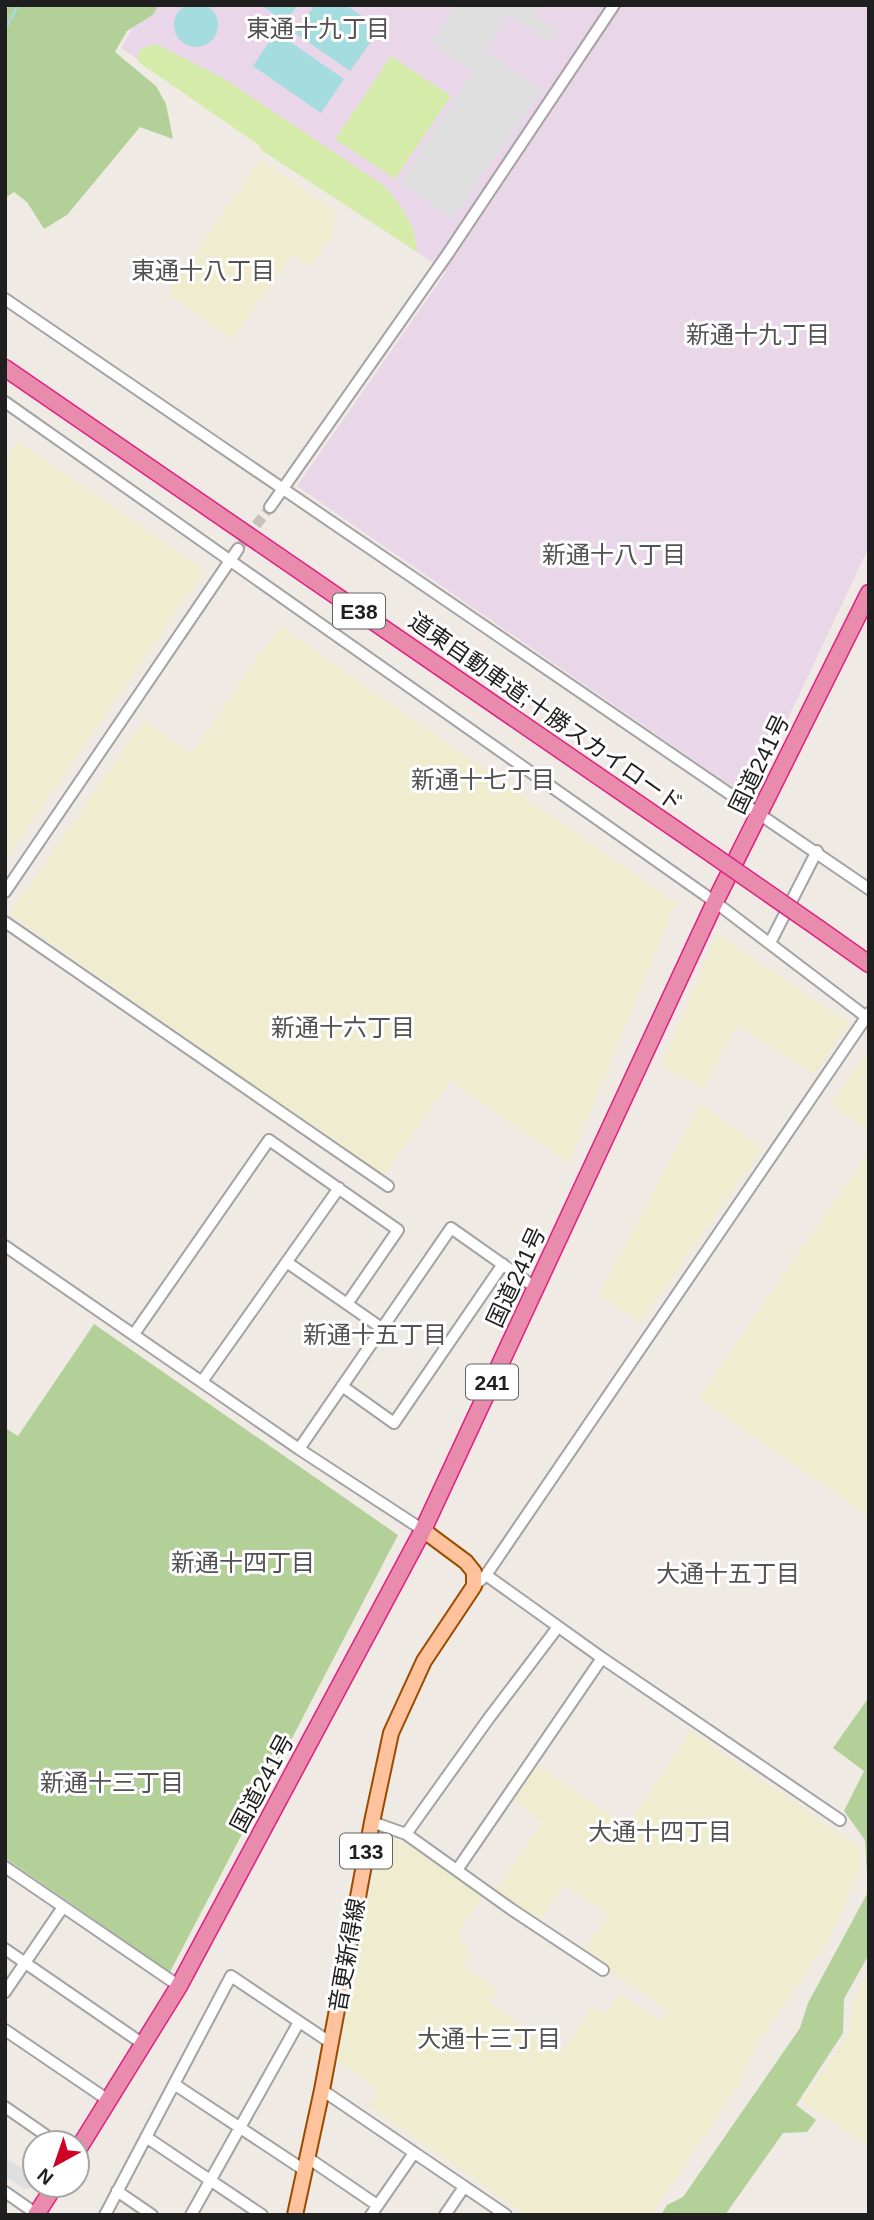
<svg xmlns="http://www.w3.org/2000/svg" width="874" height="2220" font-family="Helvetica,'Noto Sans JP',sans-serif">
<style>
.industrial{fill:#e9d7e9}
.farmland{fill:#efecd0}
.grass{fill:#d5eba9}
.forest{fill:#b3d098}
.parking{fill:#dfdfdf}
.water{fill:#a4dcdf}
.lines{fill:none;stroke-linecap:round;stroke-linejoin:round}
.stream{stroke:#a4dcdf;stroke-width:2.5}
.minor-tunnel{stroke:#c6c1bd;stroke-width:10;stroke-dasharray:10 5;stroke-linecap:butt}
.minor-casing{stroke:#a3a3a3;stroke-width:14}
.major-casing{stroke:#9a4c00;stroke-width:18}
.highway-casing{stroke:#e02083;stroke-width:19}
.minor{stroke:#fff;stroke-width:10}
.major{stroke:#fec29c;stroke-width:14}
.highway{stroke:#e98bad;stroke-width:16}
.highway-bridge-casing{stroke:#e02083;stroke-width:19;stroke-linecap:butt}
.highway-bridge{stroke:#e98bad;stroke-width:16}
.labels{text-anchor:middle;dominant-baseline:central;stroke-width:6;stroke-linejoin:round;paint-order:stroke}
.shield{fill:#fff;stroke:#626262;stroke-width:2}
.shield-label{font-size:21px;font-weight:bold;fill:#1f1f1f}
.street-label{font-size:23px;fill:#1f1f1f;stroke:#fff}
.neighbourhood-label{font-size:24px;fill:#525252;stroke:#fff}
</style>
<rect width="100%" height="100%" fill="#f0eae5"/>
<path class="industrial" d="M146,5h723v542l-119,252 -453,-313 149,-214 -325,-224z"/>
<path class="farmland" d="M260,159l75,52 -1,20 -23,35 -19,-12 -59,85 -66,-45z
M18,441l187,129 -200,292v-402z
M280,626l396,277 -107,260 -119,-82 -66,95 -375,-262 135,-194 47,33z
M717,933l132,90 -35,52 -77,-50 -34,64 -42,-23z
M869,1049v82l-38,-27z
M700,1104l63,44 -123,175 -41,-29z
M869,1151v366l-171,-119z
M691,1731l169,116v26l-32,68 -68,99 -18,37 2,1 -92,137h-126l-158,-109 10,-17 -40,-27 43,-229 20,8 82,55 -25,37 13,21 -7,11 34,25 -8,13 71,49 32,-47 13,9 14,-20 41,27 7,-10 -85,-59 25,-37 -43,-30 -25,35 -44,-30 47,-68 -30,-22 25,-35 88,61z
M869,1970v177l-67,-45 49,-71 1,-29z"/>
<path class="grass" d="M156,44l67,34 160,107c19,21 32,38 34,67l-156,-102 -2,-5 -122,-84 3,-12z
M391,56l60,40 -56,83 -60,-40z"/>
<path class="forest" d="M10,5h148l-4,9 -27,17 -12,21 41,34 10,18 7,35 -33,-12 -73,88 -23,14 -17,-27 -13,-10 -9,6v-187z
M94,1324l304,211 -228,437 -165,-114v-430l13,8z
M869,1697v257l-25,45 -1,34 -47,72 20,15 -9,12 -24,1 -58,82h-64l6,-10 16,-8 117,-169 8,-25 60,-111 -3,-52 -21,-29 20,-40 -31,-23z"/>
<path class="parking" d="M456,5h86l-6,10 21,15 -8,13 -40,-28 -24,35 57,40 -90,130 -52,-38 72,-109 -42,-30z
M5,2158l24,15 6,-8v20h6l-2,3 -15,1 -19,-13z"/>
<path class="water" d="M174 25a22 22 0 1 1 44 0a22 22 0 1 1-44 0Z
M261,5h37l-13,17z
M315,5h31l34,24 -30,42 -55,-38z
M276,32l68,47 -23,34 -68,-47z"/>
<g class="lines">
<path class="stream" d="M5,30l13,-25"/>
<path class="minor-tunnel" d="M238,549l32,-42"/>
<defs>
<path id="minor" d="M5,299l864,590
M5,402l710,500 154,117
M270,507l177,-252 167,-250
M5,892l233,-343
M5,922l383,264
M770,943l47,-92
M5,1246l294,203 124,81
M288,1263l95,66
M134,1334l135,-194 129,90 -51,74
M203,1380l136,-192
M342,1386l52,37 109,-159
M299,1449l152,-221 85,60
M486,1575l116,83 238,162
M474,1586l12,-11 383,-562
M372,1822l34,12 105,75 92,61
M406,1834l83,-116 69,-91
M5,1867l174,119
M457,1870l145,-212
M5,1949l138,95
M5,1992l58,-85
M5,2030l103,70
M174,2084l130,86
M322,2090l184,125
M5,2107l52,36
M146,2137l116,78
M308,2158l69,47
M117,2191l35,24
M5,2192l33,23
M105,2215l126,-239 100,67
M191,2215l108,-193
M371,2215l43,-62
M445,2215l19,-28"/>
<path id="major" d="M295,2215l27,-125 50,-268 19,-89 33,-72 50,-75v-14l-8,-10 -43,-32"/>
<path id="highway" d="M5,368l708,487
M818,928l51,36
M77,2151l102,-165 244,-456 292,-628 154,-309
M36,2215l19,-30"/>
</defs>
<use href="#minor" class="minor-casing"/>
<use href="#major" class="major-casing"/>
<use href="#highway" class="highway-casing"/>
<use href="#minor" class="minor"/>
<use href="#major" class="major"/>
<use href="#highway" class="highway"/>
<defs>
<path id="highway-bridge" d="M713,855l105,73"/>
</defs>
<use href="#highway-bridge" class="highway-bridge-casing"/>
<use href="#highway-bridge" class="highway-bridge"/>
</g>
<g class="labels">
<g class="shield">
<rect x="333" y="593.5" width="52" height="35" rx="5"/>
<rect x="466" y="1364.5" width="52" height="35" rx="5"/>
<rect x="340" y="1833.5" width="52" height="35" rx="5"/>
</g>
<g class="shield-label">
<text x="359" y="611">E38</text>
<text x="492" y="1382">241</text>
<text x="366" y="1851">133</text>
</g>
<g class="street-label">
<text transform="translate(546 712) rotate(35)">道東自動車道;十勝スカイロード</text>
<text transform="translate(759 764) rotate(-64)">国道241号</text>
<text transform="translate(516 1277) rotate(-65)">国道241号</text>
<text transform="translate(262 1783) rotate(-62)">国道241号</text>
<text transform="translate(347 1955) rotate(-80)">音更新得線</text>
</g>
<g class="neighbourhood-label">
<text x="318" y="28">東通十九丁目</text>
<text x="203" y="270">東通十八丁目</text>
<text x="758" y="334">新通十九丁目</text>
<text x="614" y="554">新通十八丁目</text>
<text x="483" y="779">新通十七丁目</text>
<text x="343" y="1027">新通十六丁目</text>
<text x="375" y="1334">新通十五丁目</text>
<text x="243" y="1562">新通十四丁目</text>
<text x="728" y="1573">大通十五丁目</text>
<text x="112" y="1782">新通十三丁目</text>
<text x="660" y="1831">大通十四丁目</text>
<text x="489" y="2038">大通十三丁目</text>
</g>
</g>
<rect width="874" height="2220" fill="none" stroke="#1f1f1f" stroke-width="14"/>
<g transform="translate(56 2164) rotate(220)"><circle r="33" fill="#ffffff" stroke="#a5a5a5" stroke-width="2"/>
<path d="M0-5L12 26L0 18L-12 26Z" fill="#ce0024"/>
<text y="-10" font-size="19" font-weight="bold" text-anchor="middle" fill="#1f1f1f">N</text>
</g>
</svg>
